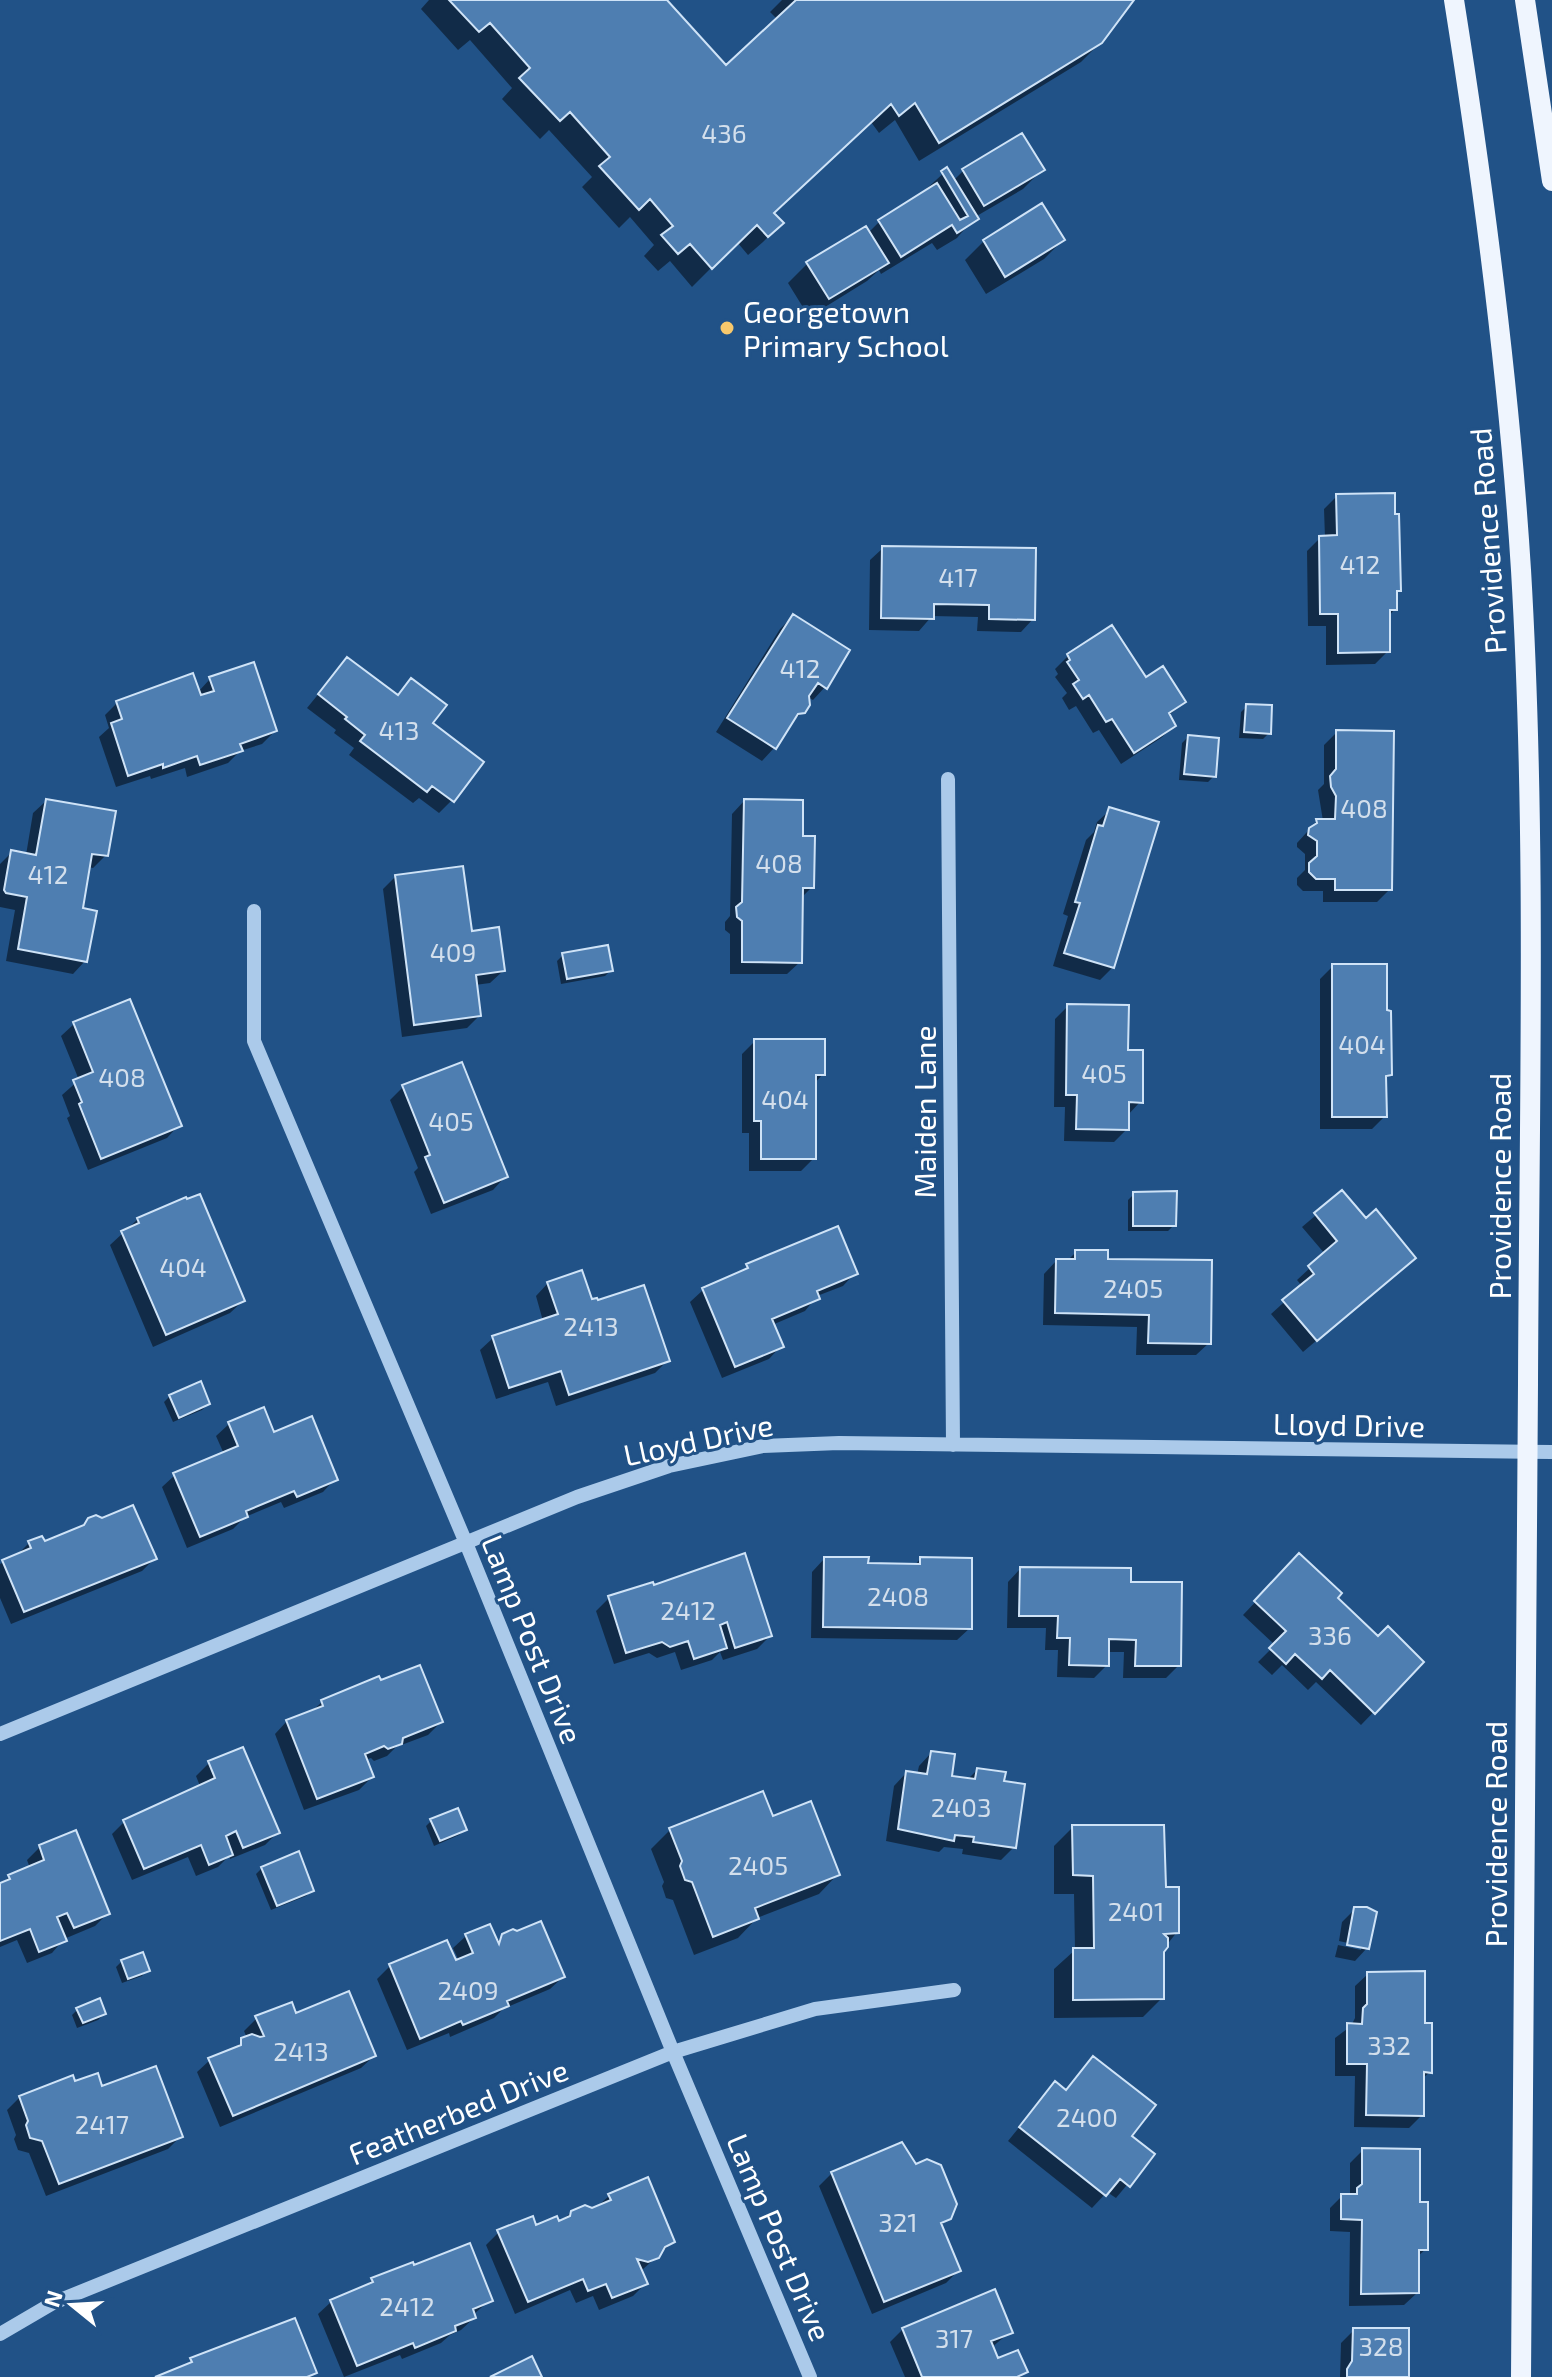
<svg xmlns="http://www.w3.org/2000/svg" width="1552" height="2377" font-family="'Exo 2',sans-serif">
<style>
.shadow{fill:#0007}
.building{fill:#4e7eb1;stroke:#cfe3f7;stroke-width:2}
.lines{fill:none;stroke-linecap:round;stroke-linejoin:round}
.minor{stroke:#abcaea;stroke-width:14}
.major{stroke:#eff5fe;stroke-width:20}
.poi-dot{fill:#f7c86c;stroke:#215287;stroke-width:3}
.labels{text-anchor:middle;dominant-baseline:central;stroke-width:6;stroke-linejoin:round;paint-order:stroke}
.number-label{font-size:26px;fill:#d3dfec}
.poi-label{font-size:30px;fill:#fff;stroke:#215287;text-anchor:start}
.street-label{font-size:30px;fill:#fff;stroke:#215287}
</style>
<rect width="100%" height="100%" fill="#215287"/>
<path class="shadow" d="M429,0h235l62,68 52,-48 -8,-8 12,-12h349l-30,42 -20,20 -162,99 -24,-41 -16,13 -8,-11 -99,91 10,10 -19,19 -15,13 -11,-13 -45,45 -22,-26 -12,10 -14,-15 10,-11 -24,-28 -11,11 -37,-41 10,-10 -43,-47 -9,9 -38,-40 10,-11 -42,-48 -12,10 -37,-41z
M947,170l6,11 11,-11h78l-19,19 -48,28 -18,21 -20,12 -5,-7 -51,31 -2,-4 -12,11 -58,36 -21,-34 19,-19 61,-31 11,-11 44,-30z
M1063,240l-19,19 -58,35 -21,-34 19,-19z
M1337,496l62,94 -4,4v15l-7,8v34l-13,13 -49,1v-39h-18l-1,-75 13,-13h5l-1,-29z
M883,548l150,71 -12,13 -44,-1 1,-14 -46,-1 -13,15 -50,-1 1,-70z
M793,616l32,71 -12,13 -6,-3 -4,15 -15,13 -14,23 -12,13 -46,-29 64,-103z
M1111,628l34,52 39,22 -16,14 6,10 -13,12 -40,26 -22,-34 -6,3 -17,-27 -7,4 -7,-12 5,-5 -12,-16 3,-3 -3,-5 13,-13z
M347,659l49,37 15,-15 19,42 22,77 -13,13 -20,-15 -6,5 -64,-48 5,-7 -20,-15 2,-3 -29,-22z
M210,679l65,52 -13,13 -22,7 -12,12 -41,14 -2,-9 -34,11 -1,-3 -34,11 -17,-50 10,-9 -4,-13 12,-12 81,-11z
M1247,706l22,27 -6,6 -24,-1 2,-26z
M1337,732l53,157 -13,13h-54v-11h-20l-6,-6v-7l8,-8v-16l-8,-7v-4l20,-22h6l-5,-31 6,-6v-39z
M1188,737l26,39 -6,6 -29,-2 3,-37z
M46,801l60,54 -13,13 -5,-1 -8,42 5,52 -12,13 -67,-13 9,-51 -15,-3v-43l12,-12 14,3 7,-42z
M744,801l57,37 11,49 -12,12v63l-13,12h-57v-40l-5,-4v-8l5,-6 2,-102z
M1110,810l3,157 -13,13 -47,-14 15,-50 -5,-2 23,-74 8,-8 3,-10z
M396,876l74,57 33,38 -13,12 -15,2 4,31 -12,12 -65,9 -19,-148z
M563,955l48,15 -6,6 -44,8 -4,-23z
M1333,966l52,46 5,62 -6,6 1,36 -13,13h-52v-150z
M1068,1006l58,45 14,51 -13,14v13l-13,13 -50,-1 1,-34h-11l1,-88z
M74,1024l105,101 -12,13 -79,32 -21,-52 3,-2 -8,-21 17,-15 -18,-44z
M755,1041l68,33 -9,10v74l-13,13h-52v-38h-7v-79z
M403,1087l102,90 -12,13 -62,24 -17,-42 4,-4 -28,-68z
M1342,1193l24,28 47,37 -110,94 -32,-38 31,-28 -5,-6 28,-26 -23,-27z
M1134,1194l40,31 -6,6h-40v-31z
M138,1219l105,82 -13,12 -77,34 -43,-102z
M1076,1252l30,9 103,82 -13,12h-60l1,-28 -94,-2 1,-51 12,-13h11z
M748,1266l107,7 -12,13 -26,10 -12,15 -33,14 9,21 -12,13 -47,19 -32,-76 13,-12 37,-16z
M548,1283l43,18 76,60 -12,12 -99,33 -8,-24 -52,17 -16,-49 13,-12 50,-17 -7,-25z
M170,1396l38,8 -6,6 -29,12 -9,-20z
M229,1424l44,10 62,45 -12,13 -39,16 -3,-6 -36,15 -12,12 -46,19 -25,-61 13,-12 49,-21 -8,-18z
M89,1520l65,39 -12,12 -131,53 -11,-26v-34l16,-8 13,-13 14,1 37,-15z
M1299,1556l36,42 43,41 44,23 -61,63 -45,-43 -8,8 -26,-25 -10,10 -14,-13 17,-17 -32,-30z
M824,1559l42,6 48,1 6,-7 50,69 -13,12 -146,-2 1,-66z
M1020,1569l109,15 50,81 -13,13h-43l1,-26h-17v13l-13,13 -37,-1 1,-27h-13l1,-22h-39l1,-46z
M652,1584l118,52 -13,13 -34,11 -3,-8 -8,8 -31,10 -6,-18 -18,6 -8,-5 -35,11 -18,-53 13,-13z
M322,1702l119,20 -13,13 -32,12 -9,9 -13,5 -3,-3 -6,2 7,17 -13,13 -55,20 -29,-76 12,-13 24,-9z
M931,1753l18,25 18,2 10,-10 25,13 12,64 -13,13 -39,-6 1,-5 -19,-2 -5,5 -53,-11 8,-55 12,-13 11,2 2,-9z
M209,1763l69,69 -13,13 -35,14 -1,-3 -11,11 -22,9 -8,-19 -56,23 -20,-46 13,-13 75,-35 -4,-10z
M772,1818l66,56 -19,20 -62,24 -19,20 -44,17 -21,-55 -7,-2 -4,-12 2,-4 -13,-33 19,-19z
M432,1820l33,9 -6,6 -25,11 -8,-20z
M1073,1827l92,25 -3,22 2,15 13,43 -15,19v47l-19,19 -89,1v-49l21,-19 -1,-56h-20v-48z
M74,1833l34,80 -13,13 -31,13 -12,14 -25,10 -10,-23 -17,7v-62l9,-8 21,-9 -3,-8 13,-13z
M262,1868l50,22 -6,6 -35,14 -15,-36z
M1355,1909l12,39 -12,13 -20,-4 3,-12 23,5v-4l-22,-5 3,-19z
M503,1935l60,42 -13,12 -47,20 -9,9 -44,19 -1,-4 -42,17 -30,-71 13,-13 69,-5 -6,-13 13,-12 30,7z
M122,1961l25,9 -5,6 -20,7 -6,-16z
M1368,1974l55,51 7,47 -8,7v36l-13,13 -55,-1 1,-51h-20v-38l16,-12 4,-8v-32z
M77,2010l27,4 -6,6 -21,8 -5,-13z
M295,2015l79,41 -13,12 -141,59 -23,-55 13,-12 21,-9 16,-13 -3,-7 13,-13z
M74,2084l27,5 79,48 -12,12 -122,47 -17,-43 -11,-3 -4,-11 2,-4 -9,-25 13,-13z
M1055,2084l97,71 -36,43 -9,-6 -15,16 -84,-67z
M1363,2150l55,54 8,45 -9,8v36l-13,12 -55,1 1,-74 -20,-1v-23l12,-12h8v-33z
M915,2167l34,50 -9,9 18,45 -12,12 -74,31 -53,-128 13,-13z
M609,2196l64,46 -32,29 5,12 -13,13 -34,14 -6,-14 -17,7 -6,-13 -55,24 -29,-69 13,-13 59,-9 14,-11 20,-1z
M372,2280l118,20 -17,15 1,3 -13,12 -11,5 -9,8 -39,16 -2,-4 -56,22 -26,-63 13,-12 33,-14z
M903,2329l107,3 -19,16 6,13 28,11 -5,5h-115l-15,-35z
M1354,2330l53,47h-67l1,-34z"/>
<path class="building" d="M449,0h218l59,65 70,-65h338l-32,43 -163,100 -24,-40 -16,13 -8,-12 -117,109 10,10 -16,14 -11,-12 -45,44 -22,-25 -12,10 -17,-19 12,-9 -23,-27 -11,11 -40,-44 11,-9 -40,-45 -10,9 -41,-43 11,-10 -40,-45 -11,9z
M1022,133l23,37 -61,36 -22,-37z
M947,167l32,52 -22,14 -5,-8 -51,32 -23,-37 59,-37 23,37 8,-4 -27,-45z
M1042,203l23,37 -60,37 -22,-37z
M866,226l23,37 -60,36 -23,-37z
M1395,493v21h4l2,77h-4v19h-7v42l-52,1v-39h-18l-1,-78 18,-1 -1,-41z
M882,546l154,2 -1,72 -46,-1v-14l-55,-1v15l-53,-1z
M793,614l57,36 -23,39 -9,-6 -9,13 1,9 -5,8 -7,1 -22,35 -49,-31z
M1112,625l34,52 17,-11 23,36 -17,11 7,13 -42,27 -22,-34 -6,3 -17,-27 -6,4 -10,-15 6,-4 -12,-18 3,-2 -3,-6z
M347,657l51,38 13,-17 36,27 -14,18 51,39 -30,40 -22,-16 -5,6 -67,-51 5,-6 -20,-16 2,-2 -29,-23z
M254,662l23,69 -37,13 3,7 -43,14 -3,-9 -34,12v-4l-35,12 -17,-53 11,-4 -6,-18 77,-28 8,22 13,-4 -5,-14z
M1246,704l26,1 -1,29 -27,-2z
M1336,730l58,1 -2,159h-57v-11h-19l-7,-7v-9l8,-7v-15l-9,-6 1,-7 8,-5 -1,-4h19l1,-23 -5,-9 -1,-11 6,-7z
M1188,735l31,3 -3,39 -32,-3z
M46,799l70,12 -8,45 -16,-2 -9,54 14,3 -10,51 -69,-13 9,-52 -21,-4 -2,-3 7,-40 25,5z
M744,799l59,1v36h12l-1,52h-11l-1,75 -60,-1v-41l-5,-4 -1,-10 6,-5z
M1109,807l50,15 -45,146 -50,-15 16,-50 -5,-1 23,-77 5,1z
M463,866l9,65 27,-4 6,44 -29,4 5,41 -67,9 -19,-150z
M608,945l5,26 -46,8 -5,-26z
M1332,964h55v46l4,1 1,64 -6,1 1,41h-55z
M130,999l52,127 -81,33 -22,-55 3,-2 -9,-22 20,-8 -20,-50z
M1067,1004l62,1 -1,45h15v53l-14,-1v28l-53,-1 1,-34h-11z
M754,1039h71v36h-9v84h-55v-38h-7z
M462,1062l46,115 -64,26 -19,-46 5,-2 -28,-70z
M1342,1190l24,28 10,-9 40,49 -99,83 -35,-41 32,-26 -6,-8 29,-25 -23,-28z
M1177,1191l-1,35h-43v-34z
M200,1194l45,107 -79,34 -45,-104 18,-8 -2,-5 49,-21 1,2z
M838,1226l20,48 -41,17 3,8 -48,20 12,28 -49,20 -33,-79 46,-20 -2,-4z
M1075,1250h33v9l104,1 -1,84 -63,-1 1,-28 -94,-2 1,-54h19z
M582,1270l10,29 5,-1 1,2 46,-15 26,76 -101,34 -8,-24 -52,17 -17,-52 66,-22 -11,-32z
M201,1381l9,23 -31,14 -10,-23z
M264,1407l10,25 38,-16 26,64 -41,17 -3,-6 -48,20 2,6 -48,20 -27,-64 65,-27 -10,-24z
M133,1505l24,54 -133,53 -22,-52 29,-12 -3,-7 14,-5 3,5 39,-16 4,-7 8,-3 6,3z
M745,1553l27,83 -37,12 -8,-26 -7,3 7,23 -33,11 -6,-18 -18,6 -8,-5 -36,11 -18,-57 45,-14 1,3z
M1299,1553l43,40 -4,5 40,38 10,-10 36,36 -49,52 -45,-44 -8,9 -27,-25 -9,10 -17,-16 17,-17 -32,-30z
M824,1557h45l-1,6 52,1v-7l52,1v71l-149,-2z
M1020,1567l111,1v14h51l-1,84h-46l1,-26 -27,-1v27l-40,-1 1,-27h-13l1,-22h-39z
M420,1665l23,57 -40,16 -1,6 -14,5 -4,-3 -19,8 9,23 -57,22 -31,-79 37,-14 -2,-6 58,-24 2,4z
M243,1747l37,86 -37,15 -7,-17 -10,5 7,19 -24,10 -8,-20 -57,24 -21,-49 92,-42 -7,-17z
M931,1751l24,3 -3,22 23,3 2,-11 29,4 -2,9 21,3 -9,64 -43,-6 1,-5 -19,-2 -1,6 -56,-12 8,-58 21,3z
M763,1791l10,25 38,-15 29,74 -85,33 4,11 -46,18 -21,-55 -7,-2 -5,-14 2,-5 -13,-33z
M458,1808l9,22 -27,11 -10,-22z
M1072,1825h92l2,62h13v46l-15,1 4,4v9l-4,5v47l-91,1v-52h21l-1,-72 -20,-1z
M76,1830l34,84 -36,14 -7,-15 -10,4 10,24 -28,11 -9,-23 -30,12v-58l10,-4 -2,-4 36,-15 -5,-15z
M299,1851l15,40 -37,15 -16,-39z
M1354,1907h13l10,5 -8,37 -22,-4z
M541,1921l24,56 -58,24 2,5 -46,19 -2,-4 -41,18 -31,-75 58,-24 9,20 17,-7 -8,-19 25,-10 9,20 3,-10 11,-5 4,2z
M143,1952l7,19 -22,8 -7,-19z
M1425,1971v52h7v50l-8,-1v44l-58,-1 1,-51h-20v-41l15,1 1,-16 4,-4v-32z
M349,1991l27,65 -143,60 -25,-58 33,-13v-7l11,-4 8,3 4,-1 -9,-20 37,-14 4,11z
M100,1998l6,16 -23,9 -7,-15z
M1093,2056l63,49 -24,31 23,18 -25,33 -10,-8 -14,17 -87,-69 36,-46 11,9z
M156,2066l27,71 -124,47 -17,-43 -12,-3 -4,-13 2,-4 -9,-25 54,-21 2,6 23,-8 4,13z
M902,2142l14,22 11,-5 14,6 16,39 -6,15 -10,4 20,48 -77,31 -53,-130z
M1362,2148l58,1v53h8v48h-9v43l-58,1 1,-74 -21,-1v-25h16v-6l5,-4z
M648,2177l27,65 -10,5 -6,11 -11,4 -11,-3 11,25 -36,14 -6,-14 -18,7 -5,-12 -55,23 -31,-72 36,-14 3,9 21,-9 2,5 11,-5 1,-5 14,-6 7,3 19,-8 -3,-6z
M470,2243l23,58 -20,8 3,9 -21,8 1,5 -41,17 -2,-5 -56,23 -27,-66 43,-18 -2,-4 42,-16 1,3z
M995,2289l18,44 -22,8 7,17 20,-8 10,22 -11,5h-95l-20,-49z
M295,2318l22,55 -10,4h-152l37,-15 -2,-4z
M1353,2328h56v49h-62v-8l5,-8z
M532,2356l10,21h-52z"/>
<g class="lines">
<path class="minor" d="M948,779l5,666
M254,911v130l212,502 207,509 137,325
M0,1734l577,-237 92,-31 94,-20 76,-3 713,9
M0,2334l53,-31 620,-251 142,-43 139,-19"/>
<path class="major" d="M1454,0c30,189 55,379 67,570 16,271 8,543 7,814 -2,331 -5,662 -7,993
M1525,0l27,181"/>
</g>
<circle class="poi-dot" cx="727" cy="328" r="8"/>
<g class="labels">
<g class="number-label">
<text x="724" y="132">436</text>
<text x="1360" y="563">412</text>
<text x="958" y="576">417</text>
<text x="800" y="667">412</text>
<text x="399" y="729">413</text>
<text x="1364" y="807">408</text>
<text x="779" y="862">408</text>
<text x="48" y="873">412</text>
<text x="453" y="951">409</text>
<text x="1362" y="1043">404</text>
<text x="1104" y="1072">405</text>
<text x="122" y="1076">408</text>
<text x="785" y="1098">404</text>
<text x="451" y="1120">405</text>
<text x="183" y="1266">404</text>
<text x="1133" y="1287">2405</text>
<text x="591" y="1325">2413</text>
<text x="898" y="1595">2408</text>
<text x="688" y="1609">2412</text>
<text x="1330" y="1634">336</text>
<text x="961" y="1806">2403</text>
<text x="758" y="1864">2405</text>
<text x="1136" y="1910">2401</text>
<text x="468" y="1989">2409</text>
<text x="1389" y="2044">332</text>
<text x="301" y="2050">2413</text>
<text x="1087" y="2116">2400</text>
<text x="102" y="2123">2417</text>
<text x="898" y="2221">321</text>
<text x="407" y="2305">2412</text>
<text x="954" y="2337">317</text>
<text x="1381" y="2345">328</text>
</g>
<g class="poi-label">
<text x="743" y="311">Georgetown<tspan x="743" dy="34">Primary School</tspan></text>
</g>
<g class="street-label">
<text transform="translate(1487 541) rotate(-94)">Providence Road</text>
<text transform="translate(924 1112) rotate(-90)">Maiden Lane</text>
<text transform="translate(1499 1186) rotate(-90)">Providence Road</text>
<text transform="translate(1349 1424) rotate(1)">Lloyd Drive</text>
<text transform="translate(698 1439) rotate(-12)">Lloyd Drive</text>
<text transform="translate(533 1639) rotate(68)">Lamp Post Drive</text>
<text transform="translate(1495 1834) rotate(-90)">Providence Road</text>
<text transform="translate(458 2111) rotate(-22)">Featherbed Drive</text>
<text transform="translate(780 2237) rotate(67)">Lamp Post Drive</text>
</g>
</g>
<g transform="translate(72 2305) rotate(288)" stroke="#215287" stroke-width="6" paint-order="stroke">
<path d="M0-6L14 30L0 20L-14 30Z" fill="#ffffff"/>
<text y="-12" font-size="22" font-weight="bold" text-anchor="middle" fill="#ffffff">N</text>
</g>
</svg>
